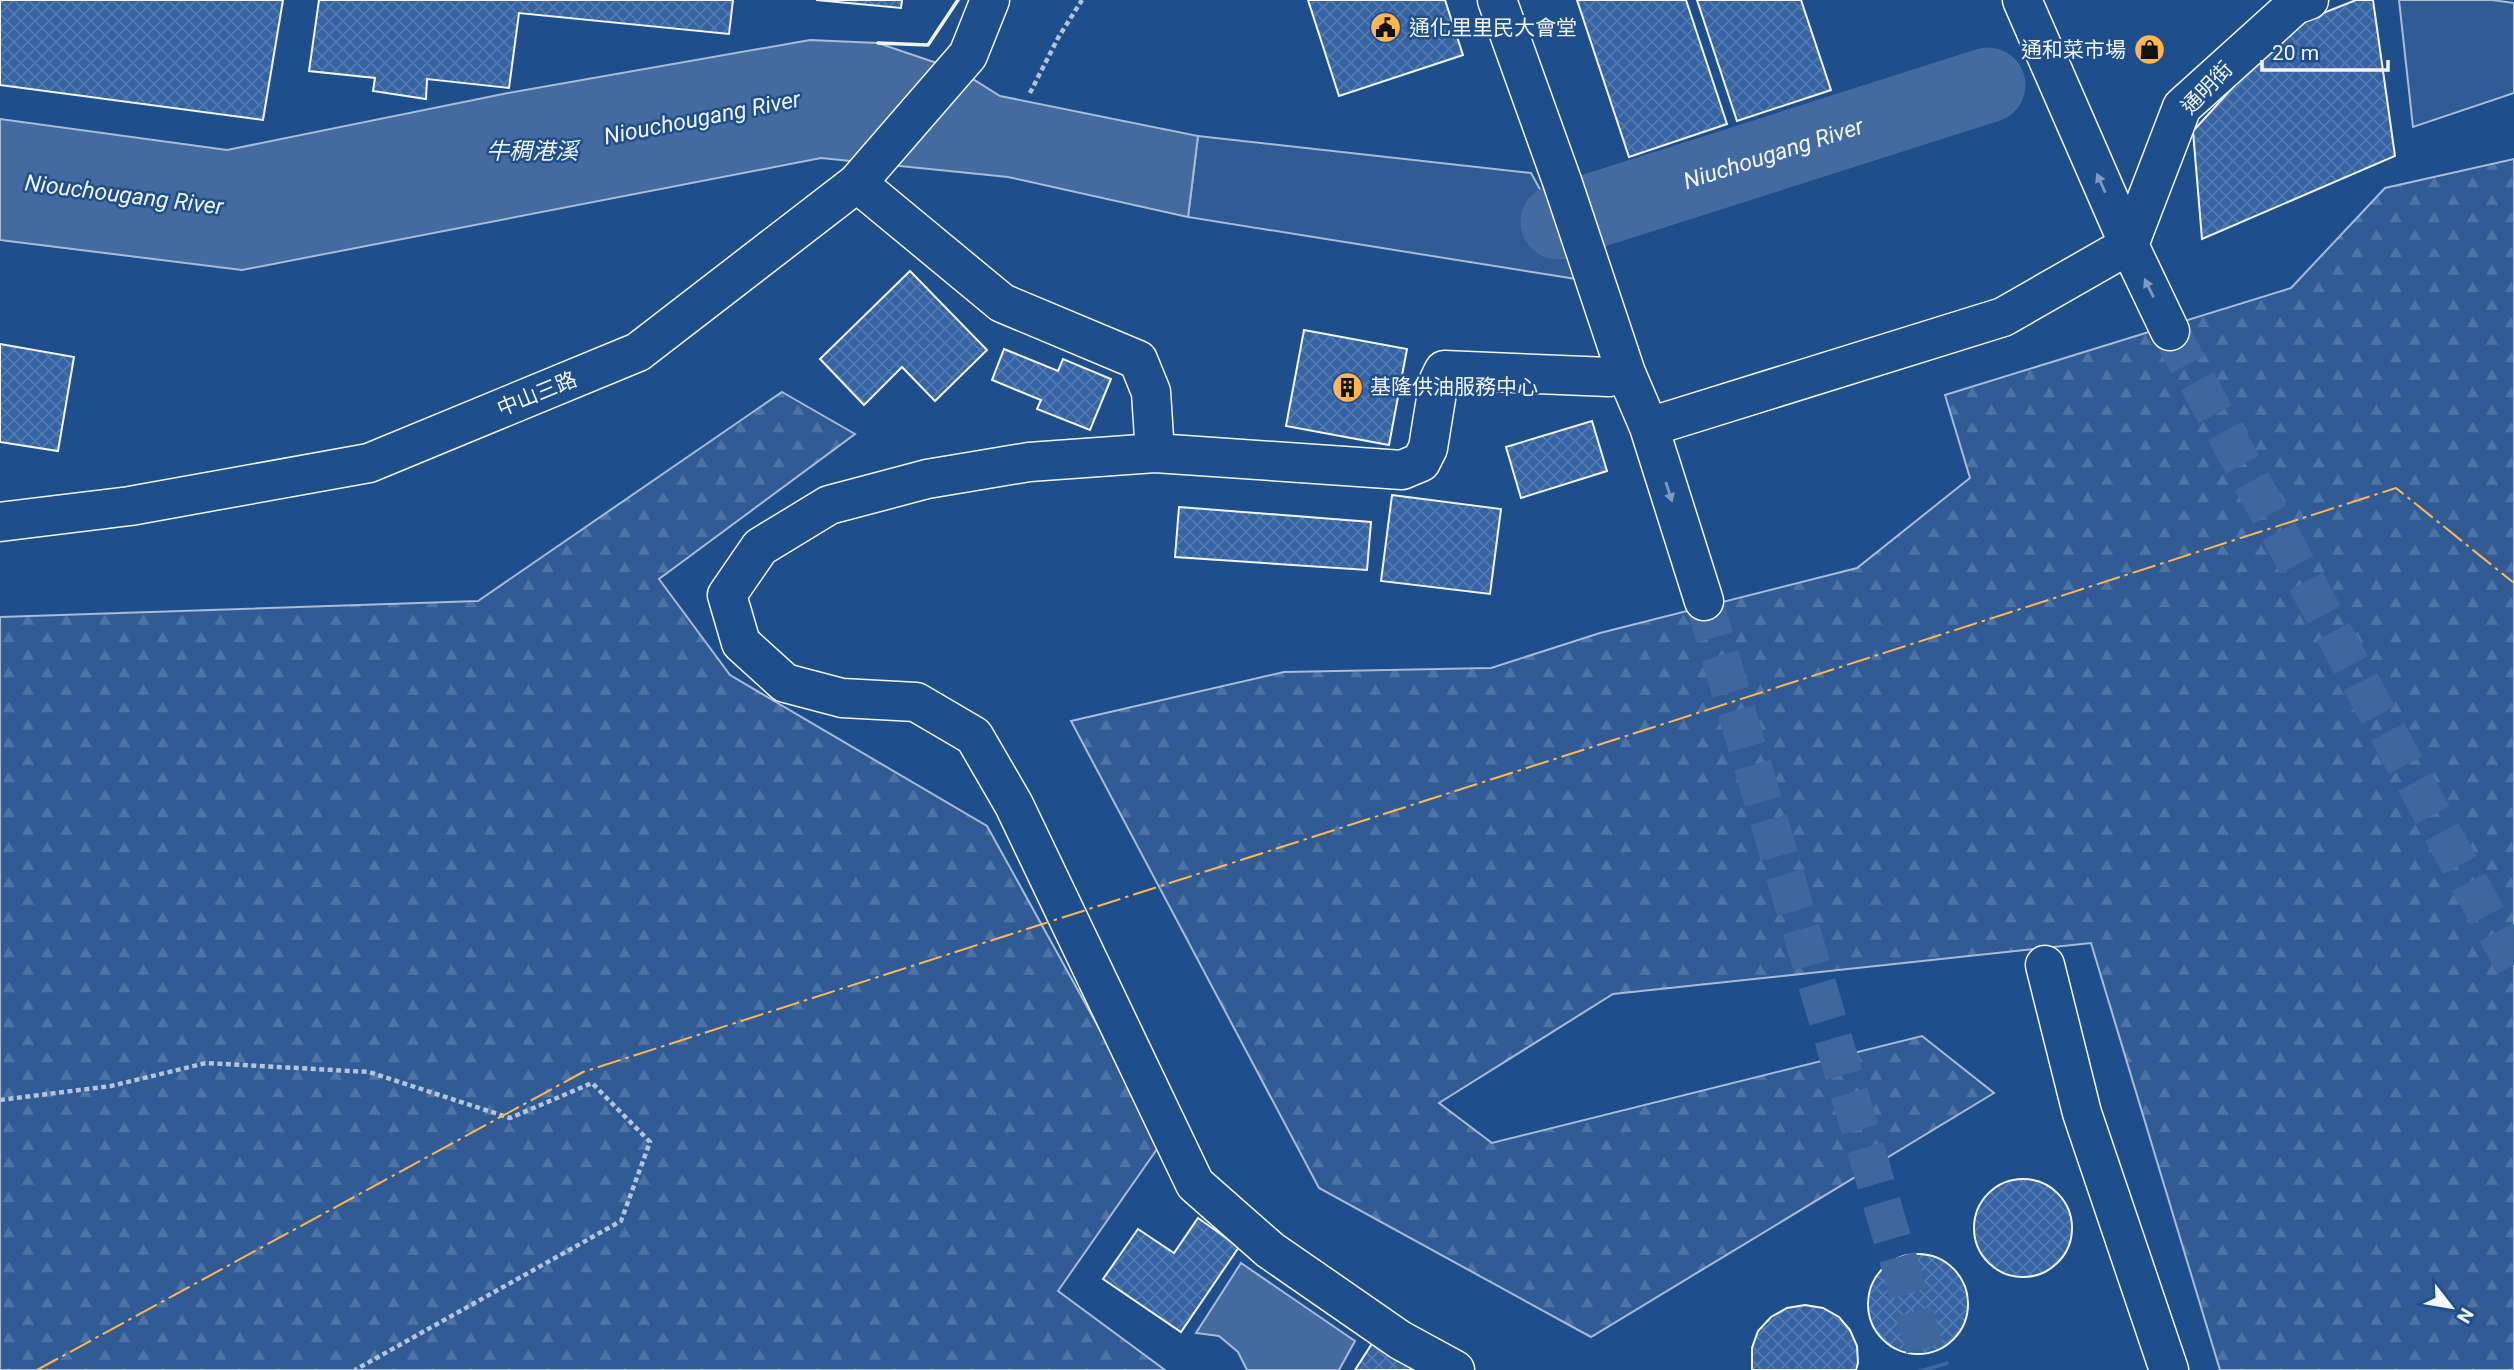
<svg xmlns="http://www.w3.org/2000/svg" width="2514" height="1370" font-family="Roboto,'Noto Sans TC',sans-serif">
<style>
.built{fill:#305b95;stroke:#a8bbd7;stroke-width:2}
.forest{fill:url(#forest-firs);stroke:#a8bbd7;stroke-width:2}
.water{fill:#446ba0;stroke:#a8bbd7;stroke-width:2}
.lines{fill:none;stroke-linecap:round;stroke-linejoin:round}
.river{stroke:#446ba0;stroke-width:75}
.building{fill:url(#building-cross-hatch);stroke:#f2f6ff;stroke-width:2}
.minor-tunnel{stroke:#3f679d;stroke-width:38;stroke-dasharray:38 19;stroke-linecap:butt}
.minor-casing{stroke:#f2f6ff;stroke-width:41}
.path{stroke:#b3c4dc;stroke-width:4.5;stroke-dasharray:5 3.5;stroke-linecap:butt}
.minor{stroke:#1f4e8c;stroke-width:38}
.wall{stroke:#f2f6ff;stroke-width:3.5}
.power{stroke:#ffb74d;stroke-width:2;stroke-dasharray:24 5 3.5 5;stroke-linecap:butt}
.oneway{fill:#7e9ac0}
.labels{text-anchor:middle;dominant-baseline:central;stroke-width:5;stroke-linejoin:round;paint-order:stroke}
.poi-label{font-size:21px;fill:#f2f6ff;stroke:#1f4e8c;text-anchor:start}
.street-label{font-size:21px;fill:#f2f6ff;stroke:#1f4e8c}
.water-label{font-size:23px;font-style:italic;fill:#f2f6ff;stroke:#1f4e8c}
</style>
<defs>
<pattern id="forest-firs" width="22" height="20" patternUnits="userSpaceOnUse" patternTransform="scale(1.75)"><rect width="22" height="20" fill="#305b95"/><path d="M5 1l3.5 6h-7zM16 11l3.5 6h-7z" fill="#4e73a5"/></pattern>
<pattern id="building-cross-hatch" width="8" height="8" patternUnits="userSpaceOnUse" patternTransform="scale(1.75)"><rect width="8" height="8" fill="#3563a3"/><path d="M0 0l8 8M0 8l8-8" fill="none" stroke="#537ab1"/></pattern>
</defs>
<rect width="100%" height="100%" fill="#1f4e8c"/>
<path class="built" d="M2399,0h93l22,3v90l-101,34z
M1198,136l333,37 27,49 18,57 -388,-62z"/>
<path class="forest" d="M2514,159v1211h-294l-129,-427 -478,51 -174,109 53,40 430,-107 72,57 -403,244 -272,-149 -248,-467 213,-49 207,-4 109,-35 257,-65 113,-90 -25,-83 346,-107 94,-100z
M782,392l73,42 -196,145 71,96 257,151 175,316 -104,149 107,79h-1165v-753l478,-16z"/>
<path class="water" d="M810,40l68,3 82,28 40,25 198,40 -10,81 -180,-40 -187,-19 -579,112 -242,-30v-121l227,31 281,-57z
M1241,1263l114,78 -16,29h-92l-9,-18 -19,-16 -23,-3z"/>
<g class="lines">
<path class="river" id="s1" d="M1558,222l430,-137"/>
</g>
<path class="building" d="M0,0h283l-20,120 -263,-35z
M319,0h414l-4,34 -210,-21 -10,75 -82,-9 -1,20 -53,-8 2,-13 -66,-7z
M816,0h86l-1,8z
M1308,0h137l18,55 -124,41z
M1577,0h109l41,124 -98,33z
M1697,0h104l30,90 -94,31z
M2356,0h17l22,156 -193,83 -9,-108 95,-104z
M910,271l77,79 -52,51 -33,-34 -38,38 -44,-46z
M1304,330l103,19 -18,96 -103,-19z
M0,344l74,13 -16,94 -58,-9z
M1004,349l54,22 5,-12 48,20 -21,51 -53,-21 4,-9 -49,-20z
M1592,421l15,50 -86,27 -15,-51z
M1392,495l109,14 -11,85 -109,-13z
M1179,507l192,15 -4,48 -192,-13z
M1974 1228a49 49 0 1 1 98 0a49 49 0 1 1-98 0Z
M1198,1218l41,29 -58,85 -78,-53 35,-50 36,24z
M1868 1304a50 50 0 1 1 100 0a50 50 0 1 1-100 0Z
M1805,1305l18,3 16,9 11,13 7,16 1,17 -2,7h-104v-22l6,-17 13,-14 16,-9z
M1373,1342l42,28h-60z"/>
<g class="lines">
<path class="minor-tunnel" d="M2170,331l344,634
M1704,601l227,769"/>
<defs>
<path id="minor" d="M1497,0l66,184 63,189 23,54 55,174
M2022,0l107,245 41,86
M857,183l145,120 136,57 13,32 4,61
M2129,245l53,-138 113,-102 14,-5
M1649,427l354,-110 126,-72
M0,522l130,-16 239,-43 269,-111 219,-169 111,-128 22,-55
M2045,965l37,148 87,257
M1455,1370l-55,-30 -130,-90 -75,-66 -181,-379 -40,-69 -58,-34 -74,-4 -57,-15 -44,-40 -14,-48 33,-48 69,-42 98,-26 102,-17 126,-9 247,17 19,-8 7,-14 11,-68 5,-10 165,7 17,-4"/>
</defs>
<use href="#minor" class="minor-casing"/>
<path class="path" d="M1030,93l28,-55 24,-38
M0,1100l111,-14 95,-23 163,9 141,46 82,-35 58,59 -29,79 -266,149"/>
<use href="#minor" class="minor"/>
<path class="wall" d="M878,43l50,2 30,-45"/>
<path class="power" d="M37,1370l546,-298 1813,-584 118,95"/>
</g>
<defs><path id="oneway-solid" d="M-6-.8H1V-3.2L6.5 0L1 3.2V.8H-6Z" transform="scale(1.75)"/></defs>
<g class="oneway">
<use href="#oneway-solid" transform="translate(2101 183) rotate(-114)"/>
<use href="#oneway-solid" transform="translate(2149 288) rotate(-116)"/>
<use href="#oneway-solid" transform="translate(1669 492) rotate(72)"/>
</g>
<defs>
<symbol id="civic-disc" viewBox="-11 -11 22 22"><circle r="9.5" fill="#ffb74d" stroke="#1f4e8c"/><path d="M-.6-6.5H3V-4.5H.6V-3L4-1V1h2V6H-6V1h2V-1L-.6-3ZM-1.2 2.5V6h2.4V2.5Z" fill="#111"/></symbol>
<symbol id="shop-disc" viewBox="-11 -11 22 22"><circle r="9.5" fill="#ffb74d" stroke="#1f4e8c"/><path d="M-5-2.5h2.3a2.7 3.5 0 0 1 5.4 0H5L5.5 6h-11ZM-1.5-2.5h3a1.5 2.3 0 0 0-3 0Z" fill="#111"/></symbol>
<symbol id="building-disc" viewBox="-11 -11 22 22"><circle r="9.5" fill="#ffb74d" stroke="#1f4e8c"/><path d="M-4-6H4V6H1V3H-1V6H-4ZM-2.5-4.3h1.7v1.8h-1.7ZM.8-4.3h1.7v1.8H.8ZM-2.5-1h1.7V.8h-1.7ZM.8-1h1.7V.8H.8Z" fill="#111"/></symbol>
</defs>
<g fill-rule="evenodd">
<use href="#civic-disc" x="1368" y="10" width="35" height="35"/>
<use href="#shop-disc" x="2132" y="32" width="35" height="35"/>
<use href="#building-disc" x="1330" y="370" width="35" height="35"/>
</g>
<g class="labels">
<g class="poi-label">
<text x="1409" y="28">通化里里民大會堂</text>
<text x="2126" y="50" text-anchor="end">通和菜市場</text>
<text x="1370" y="387">基隆供油服務中心</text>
</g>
<g class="street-label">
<text transform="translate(2207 88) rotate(-46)">通明街</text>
<text transform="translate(537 394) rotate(-22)">中山三路</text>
</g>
<g class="water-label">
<text transform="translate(702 118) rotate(-11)">Niouchougang River</text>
<text x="532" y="151">牛稠港溪</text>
<text stroke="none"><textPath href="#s1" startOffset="226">Niuchougang River</textPath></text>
<text transform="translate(124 195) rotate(7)">Niouchougang River</text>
</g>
</g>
<g transform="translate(2451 1307) rotate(121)" stroke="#1f4e8c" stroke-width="5" paint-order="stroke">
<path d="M0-5L12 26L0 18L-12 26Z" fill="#f2f6ff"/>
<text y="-10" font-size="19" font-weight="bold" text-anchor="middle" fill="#f2f6ff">N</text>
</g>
<path d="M2262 60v10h126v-10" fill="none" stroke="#f2f6ff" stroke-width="3.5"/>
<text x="2272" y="60" font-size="21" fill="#f2f6ff" stroke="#1f4e8c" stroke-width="5" paint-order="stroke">20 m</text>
</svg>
